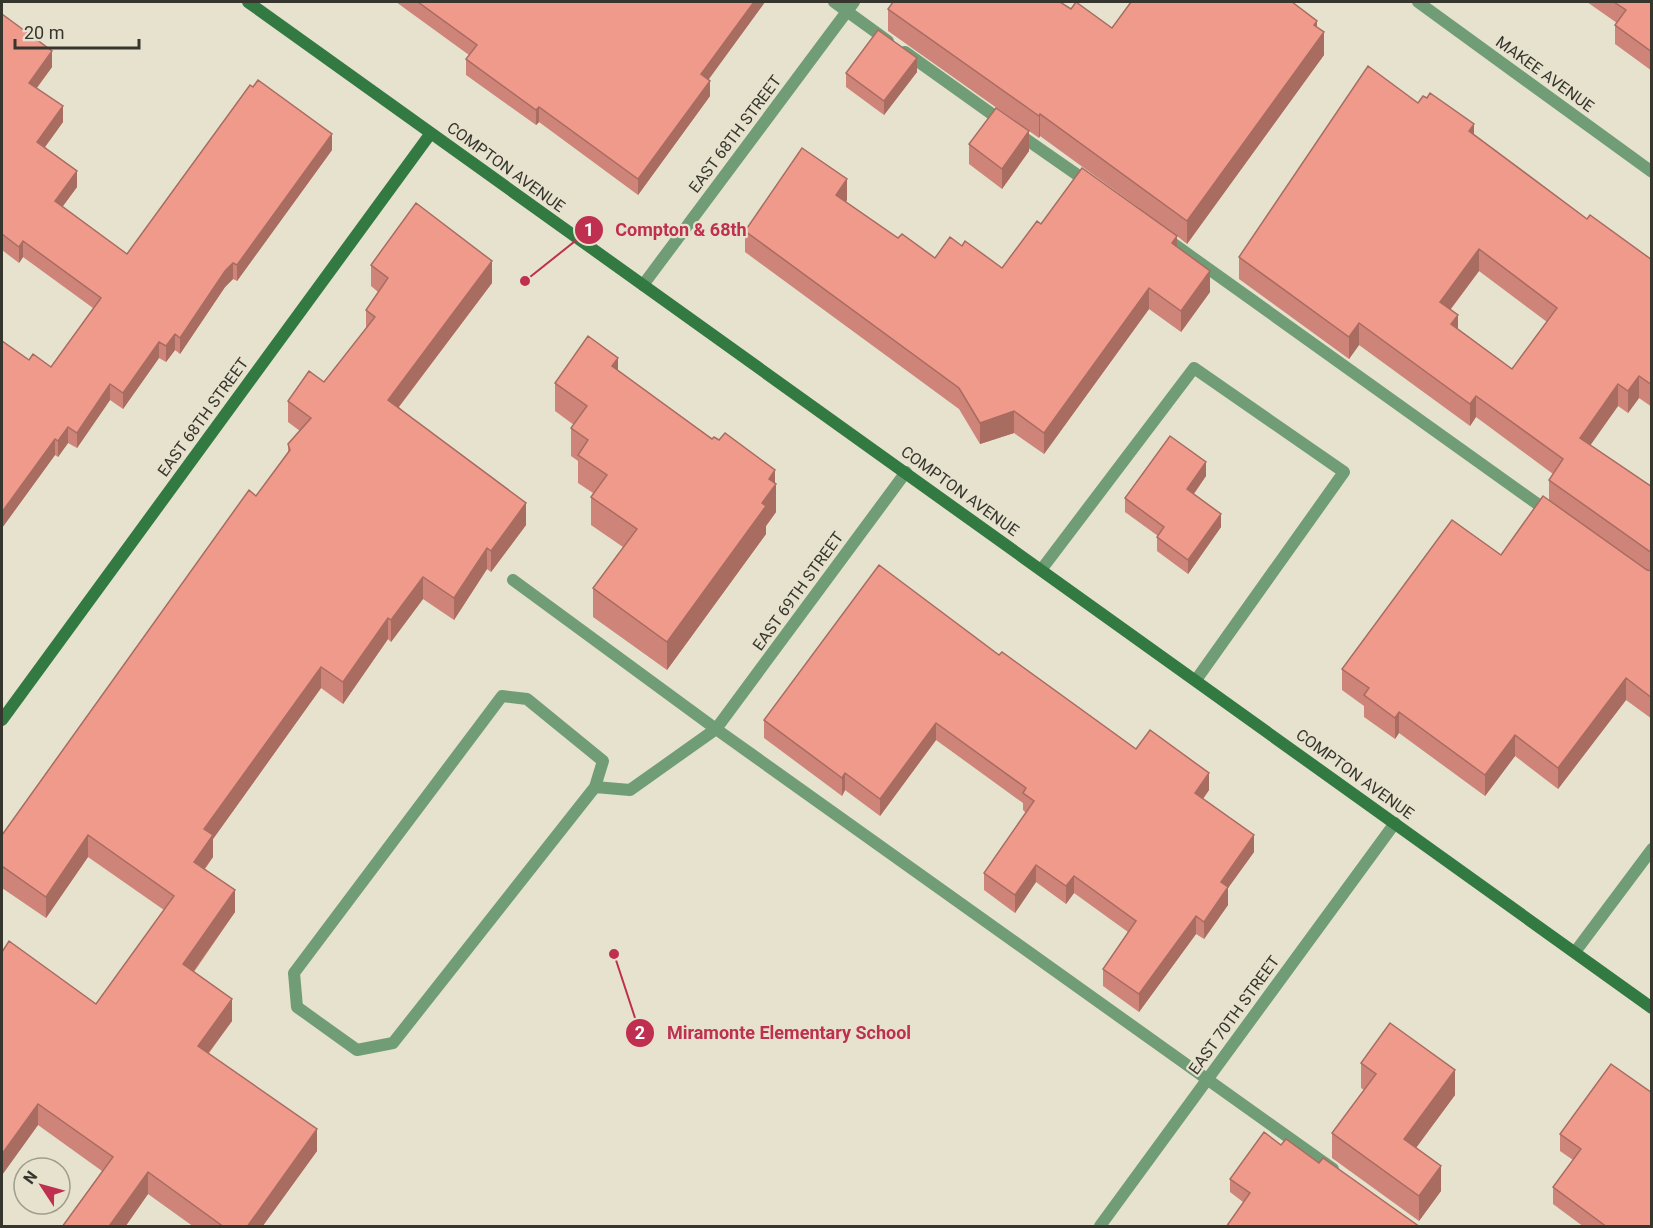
<svg xmlns="http://www.w3.org/2000/svg" width="1653" height="1228" font-family="Roboto,sans-serif">
<style>
.lines{fill:none;stroke-linecap:round;stroke-linejoin:round}
.lane{stroke:#709d76;stroke-width:12}
.street{stroke:#709d76;stroke-width:12}
.secondary{stroke:#327a42;stroke-width:12}
.wall{fill:#ce8478;fill-rule:evenodd}
.shaded-wall{fill:#a86c61}
.building{fill:#f09a8b;stroke:#a86c61;stroke-width:1.5;fill-rule:evenodd}
.labels{text-anchor:middle;dominant-baseline:central;stroke-width:4.5;stroke-linejoin:round;paint-order:stroke}
.street-label{font-size:16px;fill:#37362e;stroke:#e6e2ce}
.leader{fill:none;stroke:#bf2f4f;stroke-width:2}
.callout-dot{fill:#bf2f4f;stroke:#e6e2ce;stroke-width:2}
.mark-label{font-size:18px;text-anchor:middle;font-weight:bold;fill:#fff}
.callout-label{font-size:18px;text-anchor:middle;font-weight:bold;fill:#bf2f4f;stroke:#e6e2ce;stroke-width:4.5;stroke-linejoin:round;paint-order:stroke}
</style>
<rect width="100%" height="100%" fill="#e6e2ce"/>
<g class="lines">
<path class="lane" d="M834,2l54,39
M905,52l98,70
M1017,133l72,50
M1164,237l386,276
M1041,570l153,-202 150,104 -148,208
M513,580l203,149 617,440
M502,696l25,3 76,62 -8,26 -202,256 -36,7 -60,-43 -3,-34z
M595,787l35,3 86,-61"/>
<path class="street" d="M1418,2l234,170
M643,285l211,-283
M716,729l190,-257
M1575,952l77,-103
M1100,1226l295,-403"/>
<path class="secondary" d="M248,2l1404,1006
M2,720l429,-587"/>
</g>
<path class="wall" d="M396,2h369l-57,77 2,17 -72,99 -99,-73 -3,3 -70,-50v-16l3,-4z
M1587,2h65v69l-37,-27v-19l2,-2z
M888,9h183l41,19 205,-1 7,28 -137,189 -10,-8v11l33,45 -29,40 -32,-23 -105,145 -30,-21 -34,11 -21,-35 -214,-157v-21l102,-31 -1,2 52,36 37,20 27,-12 40,22 39,-44 98,-16 -99,-72 -1,2 -151,-107z
M2,14l50,53 -15,21 26,34 -18,25 32,40 -15,20 65,47 205,-104 -95,131 -4,-2 -8,8 -45,67 -5,-4 -9,12 -7,-4 -36,51 -13,-9 -33,48 -9,-5 -10,14 -3,-2 -53,73v-187l27,19 22,7 42,-59 -70,-51 -4,6 -17,-13z
M917,72l-33,43 -38,-28v-14z
M1474,134l113,85 65,41v147l-13,-9 -11,15 -10,-7 -28,39 62,42v232l-26,-19 -68,89 -43,-33 -30,40 -86,-63 -4,6 -31,-22v-11l-22,-16v-21l159,-114 48,-55v-20l4,-6 -77,-57 -6,9 -111,-81 -10,14 -110,-80v-22zM1479,271l68,51 -35,47 -54,-40 -7,-20z
M969,144l60,7 -27,38 -33,-25z
M371,265l121,18 -93,124 127,118 -35,47 -4,-3 -33,51 -31,-21 -32,43 -3,-3 -45,65 -22,-16 -108,151v18l-8,12 30,43 -41,60 38,49 -23,32 108,98 -55,76h-68l-46,-33 -23,33h-63l40,-56 -64,-46 -36,50v-223l94,52 68,-94 -76,-53 -42,61 -44,-30v-53l254,-339 32,-44v-8l12,-13 -12,-9v-21l36,-19 42,-53v-19l12,-18 -7,-6z
M618,371l157,112 1,29 -10,14v8l-99,136 -74,-53v-29l30,-41 -32,-22v-28l2,-4 -15,-10v-22l-7,-5v-28l3,-3 -19,-14v-28z
M1206,476l-12,18 27,33 -33,47 -31,-23v-14l1,-1 -33,-24v-14z
M999,655l137,94 73,41 -6,9 51,53 -26,36v17l-24,34 -8,-5 -57,78 -36,-26v-17l25,-37 -54,-39 -8,11 -30,-22 -21,31 -31,-23v-17l42,-60 -3,-3v-7l-87,-63 -56,76 -35,-26 -3,6 -78,-58v-18z
M1361,1063l94,32 -39,53 25,43 -22,30 -87,-63v-25l32,-43 -3,-2z
M1611,1064l41,163h-68l-31,-23v-17l20,-27 -13,-9v-17z
M1281,1145l38,18 101,64 -177,-25 -13,-10v-13z"/>
<path class="shaded-wall" d="M754,2h11l-64,88v-16z
M1317,21v21l7,-10v23l-137,189v-23z
M52,51v16l-23,31v-15z
M917,58v14l-33,43v-14z
M710,81v15l-72,99v-16z
M63,106v16l-26,36v-16z
M539,107v15l-3,3v-15z
M1040,114v22l-1,2v-22z
M1474,124v22l-5,-15z
M1029,131v20l-27,38v-20z
M332,134v16l-95,131v-16z
M77,171v16l-22,30v-16z
M847,179v21l-11,16v-21z
M1177,236v21l-5,-14z
M23,241v16l-4,6v-16z
M1479,249v22l-39,52v-21z
M492,261v22l-104,138v-21z
M233,263v16l-8,8 -45,67v-16l45,-67z
M1210,271v21l-29,40v-21z
M1149,288v21l-105,145v-21z
M1458,315v22l-7,-13z
M1359,323v22l-10,14v-22z
M175,334v16l-9,12v-16z
M159,342v16l-36,51v-16z
M618,358v28l-6,-20z
M1639,376v22l-11,15v-22z
M110,384v16l-33,48v-15z
M1618,384v22l-38,54v-22z
M1476,396v21l-6,9v-22z
M1014,411v22l-34,11v-21z
M68,427v16l-10,14v-16z
M55,439v16l-53,73v-16z
M1206,462v14l-19,27v-14z
M775,470v16l1,-2v28l-10,14v8l-99,136v-28l95,-139 7,-24z
M526,503v22l-35,47v-21z
M1221,514v13l-33,47v-14z
M487,548v21l-33,51v-22z
M423,577v22l-32,43v-22z
M388,618v21l-45,65v-22z
M321,667v21l-108,151v18l-19,26v-21l10,-33z
M1626,678v22l-68,89v-21z
M1399,712v21l-4,6v-21z
M936,723v17l-56,76v-17z
M1515,735v21l-30,40v-21z
M845,773v17l-3,6v-18z
M1209,773v17l-14,20v-17z
M88,835v22l-42,61v-21z
M1254,835v17l-26,36v17l-24,34v-17l17,-40z
M1036,865v17l-21,31v-18z
M1074,876v17l-8,11v-18z
M235,890v22l-52,74v-22z
M1196,916v18l-57,78v-18z
M232,999v22l-34,46v-21z
M1455,1070v25l-51,69v-25z
M38,1104v21l-36,50v-21z
M317,1129v22l-55,76h-15z
M1441,1166v25l-22,30v-25z
M148,1172v22l-23,33h-15v-2z"/>
<path class="building" d="M418,2h336l-53,72 9,7 -72,98 -99,-72 -3,3 -70,-51 11,-14z
M893,2h167l11,7 5,-7 36,26 19,-26h161l25,19 -3,4 10,7 -137,189 -147,-107 -1,2 -151,-107z
M1614,2h38v50l-37,-27 11,-15z
M2,14l50,37 -23,32 34,23 -26,36 40,29 -22,30 72,53 123,-169 3,2 5,-7 74,54 -95,131 -4,-2 -8,8 -45,67 -5,-4 -9,12 -7,-4 -36,51 -13,-9 -33,49 -9,-6 -10,14 -3,-2 -53,73v-171l27,19 4,-6 18,13 50,-69 -78,-57 -4,6 -17,-13z
M878,30l39,28 -33,43 -38,-28z
M1368,66l50,37 5,-7 4,2 3,-5 44,31 -5,7 118,88 3,-4 62,45v125l-13,-9 -11,15 -10,-7 -38,54 72,49v66l-103,-73 14,-21 -87,-63 -6,8 -111,-81 -10,14 -110,-80zM1479,249l78,59 -45,61 -61,-45 7,-9 -18,-13z
M996,108l33,23 -27,38 -33,-25z
M802,148l45,31 -11,16 62,43 4,-4 33,24 15,-21 12,9 3,-5 37,27 35,-47 4,3 41,-56 95,68 -5,7 38,28 -29,40 -32,-23 -105,145 -30,-22 -34,12 -21,-35 -214,-157z
M416,203l76,58 -104,139 138,103 -35,48 -4,-3 -33,50 -31,-21 -32,43 -3,-2 -45,64 -22,-15 -117,162 9,6 -19,27 41,28 -52,74 49,35 -34,47 119,83 -70,98h-23l-76,-55 -38,53 2,2h-50l51,-70 -75,-53 -36,50v-202l7,-11 87,63 78,-108 -86,-61 -42,62 -44,-31v-31l247,-345 7,6 34,-46 -2,-6 23,-26 -23,-17 21,-30 15,11 51,-65 -9,-7 22,-32 -17,-13z
M588,336l30,22 -6,8 100,73 2,-2 5,3 6,-7 50,37 -6,9 7,5 -14,19 4,3 -99,136 -74,-54 44,-59 -46,-32 16,-22 -29,-20 10,-15 -17,-12 16,-22 -32,-23z
M1170,436l36,26 -19,27 34,25 -33,46 -31,-23 7,-10 -39,-29z
M1543,496l104,74 5,1v127l-26,-20 -68,90 -43,-33 -30,40 -86,-63 -4,6 -31,-23 5,-7 -27,-19 110,-149 49,35z
M879,565l120,90 3,-3 134,97 14,-19 59,43 -14,20 59,42 -33,47 7,5 -24,35 -8,-6 -57,78 -36,-25 33,-48 -62,-45 -8,10 -30,-21 -21,30 -31,-22 50,-72 -11,-8 3,-5 -90,-65 -56,76 -35,-26 -3,5 -78,-58z
M1390,1023l65,47 -51,69 37,27 -22,30 -87,-63 44,-59 -15,-11z
M1611,1064l41,29v134h-45l-54,-40 28,-38 -21,-15z
M1264,1132l17,13 5,-6 33,24 4,-5 97,69h-194l24,-34 -20,-14z"/>
<g class="labels">
<g class="street-label">
<text transform="translate(1545 74) rotate(36)">MAKEE AVENUE</text>
<text transform="translate(735 134) rotate(-53)">EAST 68TH STREET</text>
<text transform="translate(506 167) rotate(36)">COMPTON AVENUE</text>
<text transform="translate(203 417) rotate(-54)">EAST 68TH STREET</text>
<text transform="translate(960 491) rotate(36)">COMPTON AVENUE</text>
<text transform="translate(798 591) rotate(-54)">EAST 69TH STREET</text>
<text transform="translate(1355 774) rotate(36)">COMPTON AVENUE</text>
<text transform="translate(1234 1015) rotate(-54)">EAST 70TH STREET</text>
</g>
</g>
<path class="leader" d="M525 281L589 230M614 954L640 1033"/>
<g class="callout-dot">
<circle cx="525" cy="281" r="6"/>
<circle cx="614" cy="954" r="6"/>
<circle cx="589" cy="230" r="15"/>
<circle cx="640" cy="1033" r="15"/>
</g>
<g class="mark-label">
<text x="589" y="236">1</text>
<text x="640" y="1039">2</text>
</g>
<g class="callout-label">
<text x="681" y="236">Compton &amp; 68th</text>
<text x="789" y="1039">Miramonte Elementary School</text>
</g>
<rect width="1653" height="1228" fill="none" stroke="#37362e" stroke-width="6"/>
<g transform="translate(42 1186) rotate(306)"><circle r="28" fill="#e6e2ce" stroke="#a09d8e" stroke-width="1.5"/>
<path d="M0-4.5L10 22L0 15L-10 22Z" fill="#bf2f4f"/>
<text y="-9" font-size="16" font-weight="bold" text-anchor="middle" fill="#37362e">N</text>
</g>
<path d="M15 39v9h124v-9" fill="none" stroke="#37362e" stroke-width="3"/>
<text x="24" y="39" font-size="18" fill="#37362e" stroke="#e6e2ce" stroke-width="4.5" paint-order="stroke">20 m</text>
</svg>
